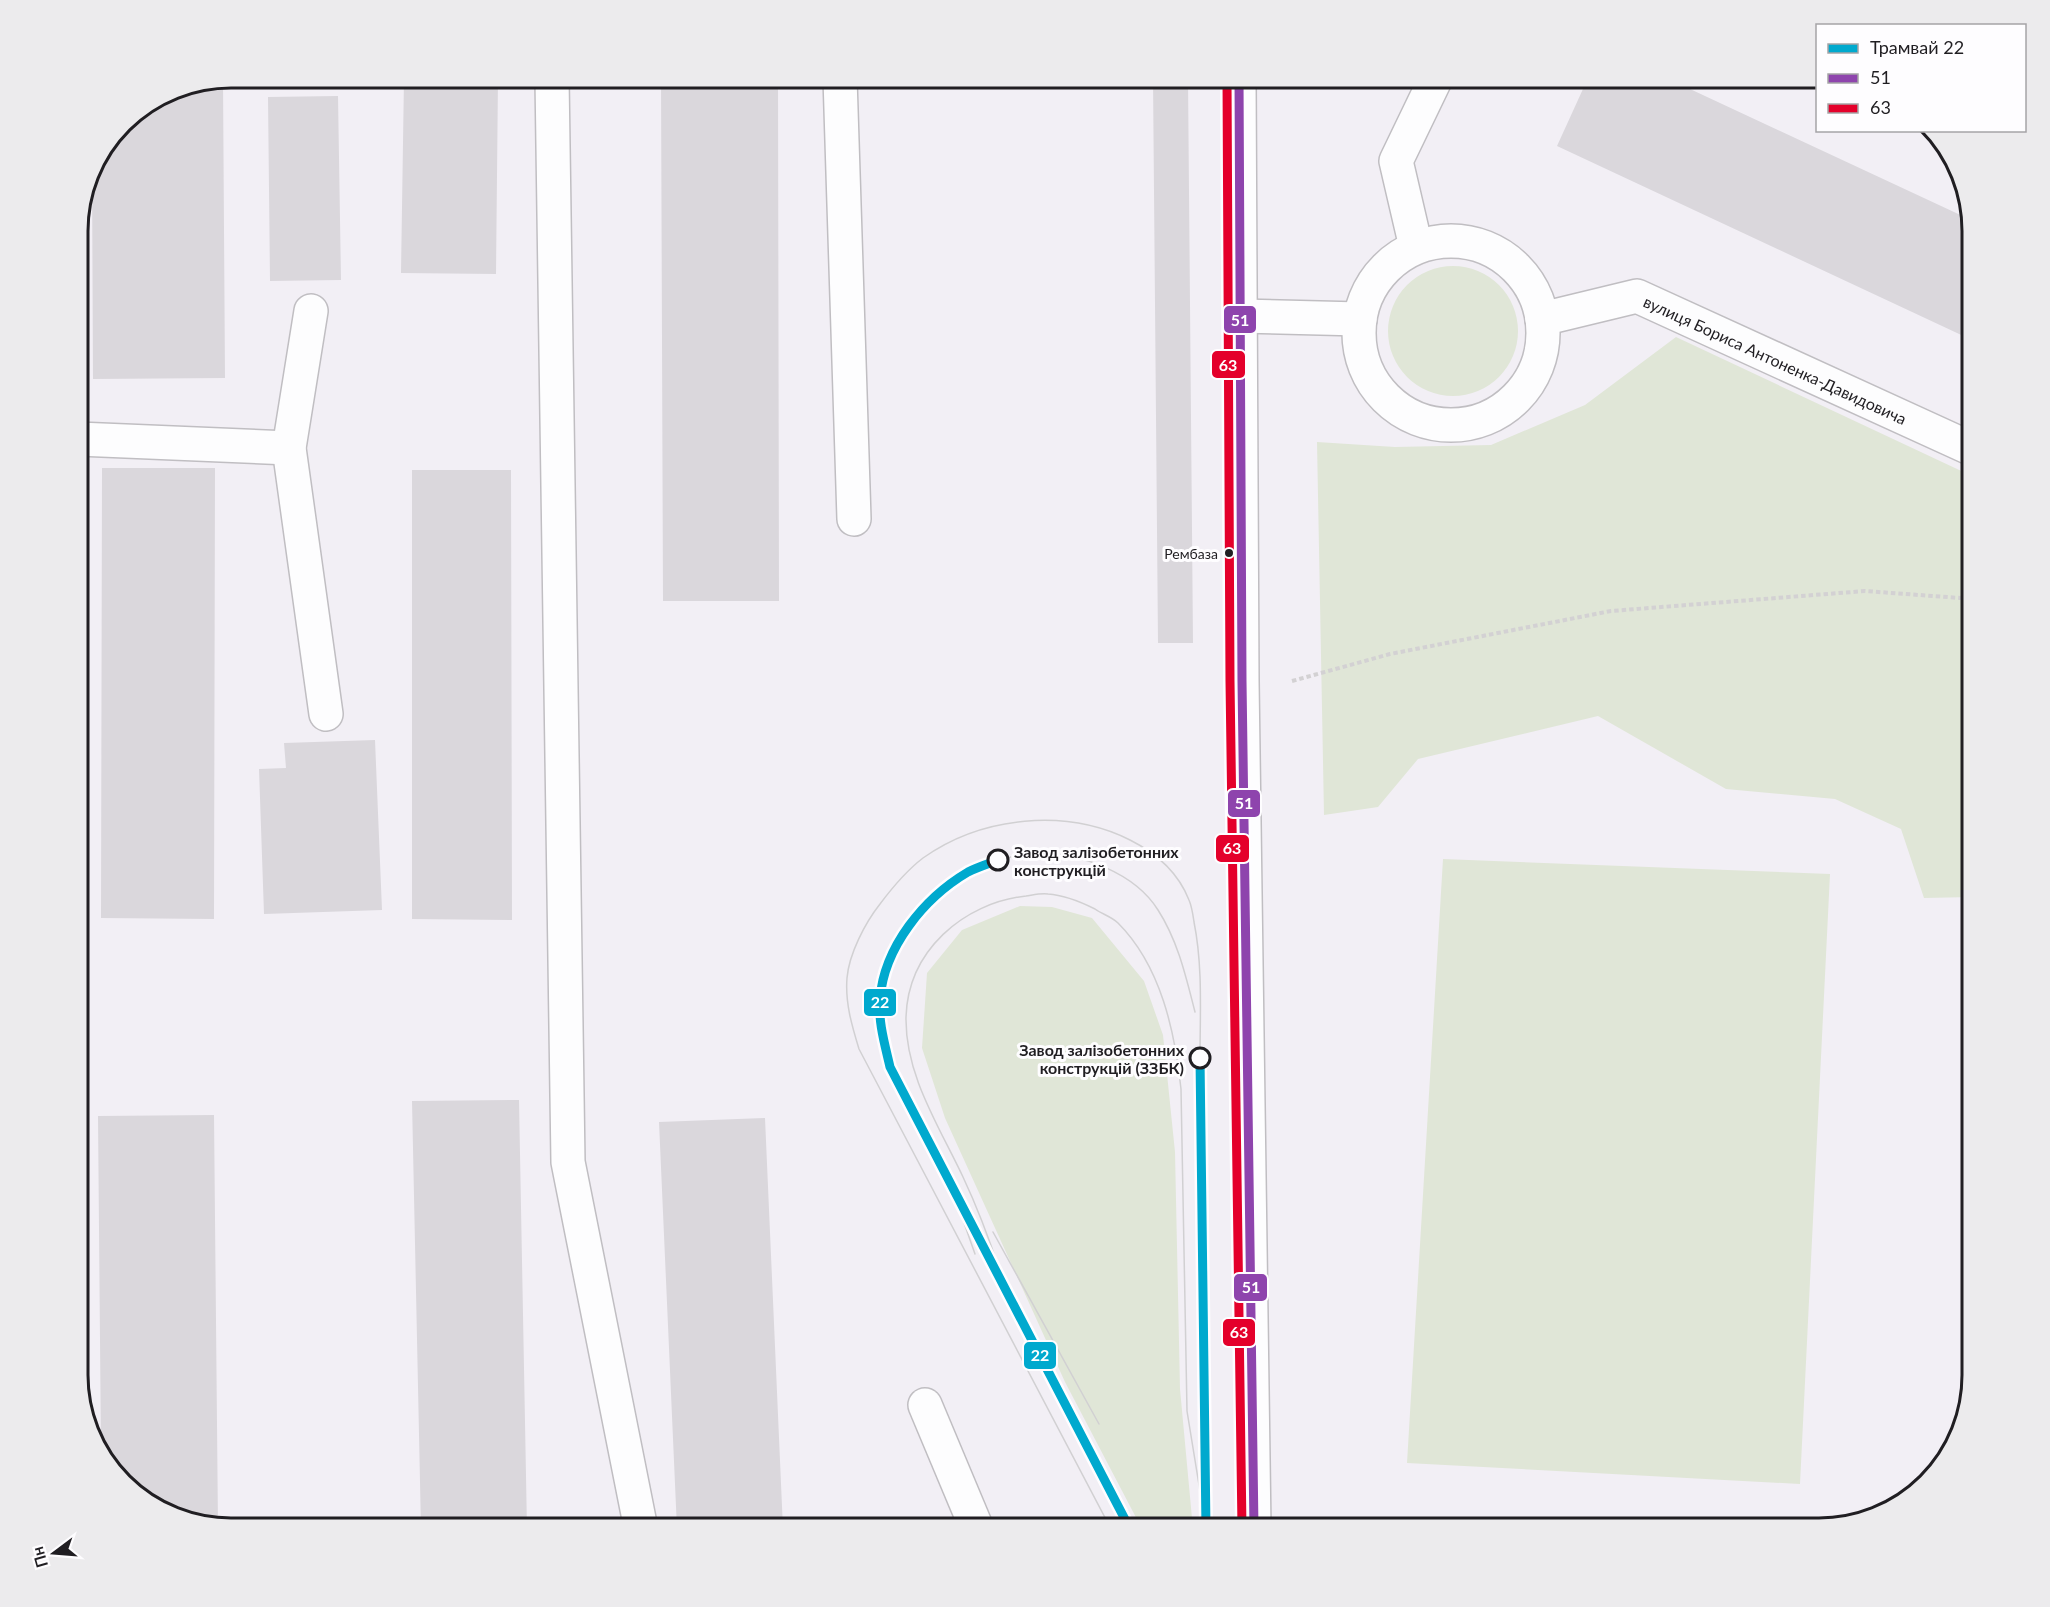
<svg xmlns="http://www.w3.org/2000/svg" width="2050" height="1607" font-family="Lato,sans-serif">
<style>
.green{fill:#e0e6d7}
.building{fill:#dad7dc}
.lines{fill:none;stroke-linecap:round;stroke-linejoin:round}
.minor-casing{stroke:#c0bec2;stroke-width:36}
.major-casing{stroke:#c0bec2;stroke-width:36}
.path{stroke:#d3d1d3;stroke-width:4;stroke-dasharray:4.5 3;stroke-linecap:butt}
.minor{stroke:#fdfdfe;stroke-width:33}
.major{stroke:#fdfdfe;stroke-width:33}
.tram{stroke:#d1d0d2;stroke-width:1.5}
.bus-1-casing{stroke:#fefdff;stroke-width:14}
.bus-2-casing{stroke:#fefdff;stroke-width:14}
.bus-1{stroke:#8e44ad;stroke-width:9}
.bus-2{stroke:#e4002b;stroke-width:9}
.tram-1-casing{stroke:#fefdff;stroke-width:14}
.tram-1{stroke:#00a9ce;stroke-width:9}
.bus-dot{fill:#201e22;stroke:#fefdff;stroke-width:2}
.stop-dot{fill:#fefdff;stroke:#201e22;stroke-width:3}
.labels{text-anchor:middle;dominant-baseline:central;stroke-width:6;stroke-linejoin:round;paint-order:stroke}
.bus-label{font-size:14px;fill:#201e22;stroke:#fefdff;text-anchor:end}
.street-label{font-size:16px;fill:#201e22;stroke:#fefdff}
.stop-label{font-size:16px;font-weight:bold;fill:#201e22;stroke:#fefdff;text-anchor:start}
.rim{fill:none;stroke:#201e22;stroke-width:3}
.line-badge{stroke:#fefdff;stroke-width:2}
.badge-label{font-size:16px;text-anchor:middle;font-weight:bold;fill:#fff}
</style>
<rect width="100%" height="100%" fill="#f2eff5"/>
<path class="green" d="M1388 331a65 65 0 1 1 130 0a65 65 0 1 1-130 0Z
M1676,337l296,139v421l-48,1 -23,-69 -66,-30 -109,-10 -128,-73 -180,43 -40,48 -54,8 -7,-373 78,5 96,-2 94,-40z
M1443,859l387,15 -30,610 -393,-21z
M1020,906l32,1 40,11 52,63 19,54 12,117 5,237 13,140h-51l-77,-147 -120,-264 -23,-70 5,-75 35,-43z"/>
<path class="building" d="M404,78h94l-2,196 -95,-1z
M661,78h117l1,523h-116z
M1153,78h35l5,565h-35z
M1588,78h107l-5,11 279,130 3,12v109l-415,-194z
M223,80l2,298 -132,1 -1,-208 2,-8 36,-47 43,-26z
M338,96l3,184 -71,1 -2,-184z
M102,468h113l-1,451 -113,-1z
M412,470h99l1,450 -100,-1z
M375,740l7,170 -118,4 -5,-145 27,-1 -2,-25z
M519,1100l8,429h-106l-9,-428z
M214,1115l4,412 -36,-6 -44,-24 -37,-45 -3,-336z
M765,1118l18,411h-106l-18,-407z"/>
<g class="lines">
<defs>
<g id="minor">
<path d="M552,78l16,1084 73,367"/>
<path d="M840,78l14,441"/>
<circle cx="1451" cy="333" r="92"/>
<path d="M1416,247l-20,-86 40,-83"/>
<path d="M311,311l-22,137 37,266"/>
<path d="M1240,316l120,3"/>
<path id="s1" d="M1542,319l95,-23 335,153"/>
<path d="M78,439l211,9"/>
<path d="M925,1405l52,124"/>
</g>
<path id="major" d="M1239,78l3,603 12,848"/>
</defs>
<use href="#minor" class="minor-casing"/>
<use href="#major" class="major-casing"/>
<path class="path" d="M1292,681l98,-27 221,-43 254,-20 95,7 12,-5"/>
<use href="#minor" class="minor"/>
<use href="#major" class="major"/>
<path class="tram" d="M998,860c13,-3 28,-7 41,-7 42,0 96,20 119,57 20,31 28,67 37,102
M950,1183l25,71
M993,1232l106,192
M1005,1287c-12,-38 -25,-74 -42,-110 -24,-51 -58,-102 -57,-160 2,-66 57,-114 120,-121 7,-1 15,-3 22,-2 16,1 33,8 47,15 7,5 17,8 23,14 43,43 57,109 63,166l6,322 19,117
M1111,1529l-252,-480c-7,-23 -14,-46 -12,-71 2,-24 18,-55 33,-74 12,-16 26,-33 43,-46 59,-42 143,-50 207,-18 26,13 48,32 59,60 3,7 4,15 5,22 9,45 6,91 6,136"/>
<defs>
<path id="bus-1" d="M1239,78l3,603 12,848"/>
<path id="bus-2" d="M1227,78l3,603 12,848"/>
</defs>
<use href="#bus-1" class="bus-1-casing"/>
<use href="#bus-2" class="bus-2-casing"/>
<use href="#bus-1" class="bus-1"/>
<use href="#bus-2" class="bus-2"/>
<defs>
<path id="tram-1" d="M998,860c-10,4 -20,7 -30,12 -44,26 -84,75 -88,127 -2,23 5,46 10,68l240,462
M1200,1058l6,471"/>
</defs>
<use href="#tram-1" class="tram-1-casing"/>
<use href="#tram-1" class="tram-1"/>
</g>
<circle class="bus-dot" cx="1229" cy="553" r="5"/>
<g class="stop-dot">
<circle cx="998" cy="860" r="10"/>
<circle cx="1200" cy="1058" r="10"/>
</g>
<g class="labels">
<g class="bus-label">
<text x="1218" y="553">Рембаза</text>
</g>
<g class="street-label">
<text stroke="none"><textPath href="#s1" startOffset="250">вулиця Бориса Антоненка-Давидовича</textPath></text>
</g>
<g class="stop-label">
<text x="1014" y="851">Завод залізобетонних<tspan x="1014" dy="18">конструкцій</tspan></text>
<text x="1184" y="1049" text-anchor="end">Завод залізобетонних<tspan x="1184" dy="18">конструкцій (ЗЗБК)</tspan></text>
</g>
</g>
<path d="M0 0H2050V1607H0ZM231 88H1819A143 143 0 0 1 1962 231V1375A143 143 0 0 1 1819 1518H231A143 143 0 0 1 88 1375V231A143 143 0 0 1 231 88Z" fill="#ecebed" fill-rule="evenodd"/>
<path class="rim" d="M231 88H1819A143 143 0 0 1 1962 231V1375A143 143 0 0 1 1819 1518H231A143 143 0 0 1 88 1375V231A143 143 0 0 1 231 88Z"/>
<g class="line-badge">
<rect x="1223" y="305" width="34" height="29" rx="6" fill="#8e44ad"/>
<rect x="1211" y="350" width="35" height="29" rx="6" fill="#e4002b"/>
<rect x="1227" y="789" width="34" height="29" rx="6" fill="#8e44ad"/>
<rect x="1215" y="834" width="35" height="29" rx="6" fill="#e4002b"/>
<rect x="863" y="988" width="34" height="29" rx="6" fill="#00a9ce"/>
<rect x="1233" y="1273" width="35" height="29" rx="6" fill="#8e44ad"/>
<rect x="1222" y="1318" width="34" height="29" rx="6" fill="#e4002b"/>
<rect x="1023" y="1341" width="34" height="29" rx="6" fill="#00a9ce"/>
</g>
<g class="badge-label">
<text x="1240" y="326">51</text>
<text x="1228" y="371">63</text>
<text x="1244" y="809">51</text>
<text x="1232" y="854">63</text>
<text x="880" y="1008">22</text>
<text x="1251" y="1293">51</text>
<text x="1239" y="1338">63</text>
<text x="1040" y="1361">22</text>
</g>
<rect x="1816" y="24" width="210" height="108" fill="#fefdff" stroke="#a5a4a7" stroke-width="1.5"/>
<rect x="1828" y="44" width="30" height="9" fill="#00a9ce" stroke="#a5a4a7" stroke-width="1.5"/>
<text x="1870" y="54" font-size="18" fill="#201e22">Трамвай 22</text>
<rect x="1828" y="74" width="30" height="9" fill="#8e44ad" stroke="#a5a4a7" stroke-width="1.5"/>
<text x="1870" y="84" font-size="18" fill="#201e22">51</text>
<rect x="1828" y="104" width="30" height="9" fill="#e4002b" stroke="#a5a4a7" stroke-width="1.5"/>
<text x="1870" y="114" font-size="18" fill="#201e22">63</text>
<g transform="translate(54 1553) rotate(254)" stroke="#fefdff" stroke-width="4.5" paint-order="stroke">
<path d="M0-4.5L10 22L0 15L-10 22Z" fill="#201e22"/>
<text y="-9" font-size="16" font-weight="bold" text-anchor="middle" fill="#201e22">Пн</text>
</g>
</svg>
